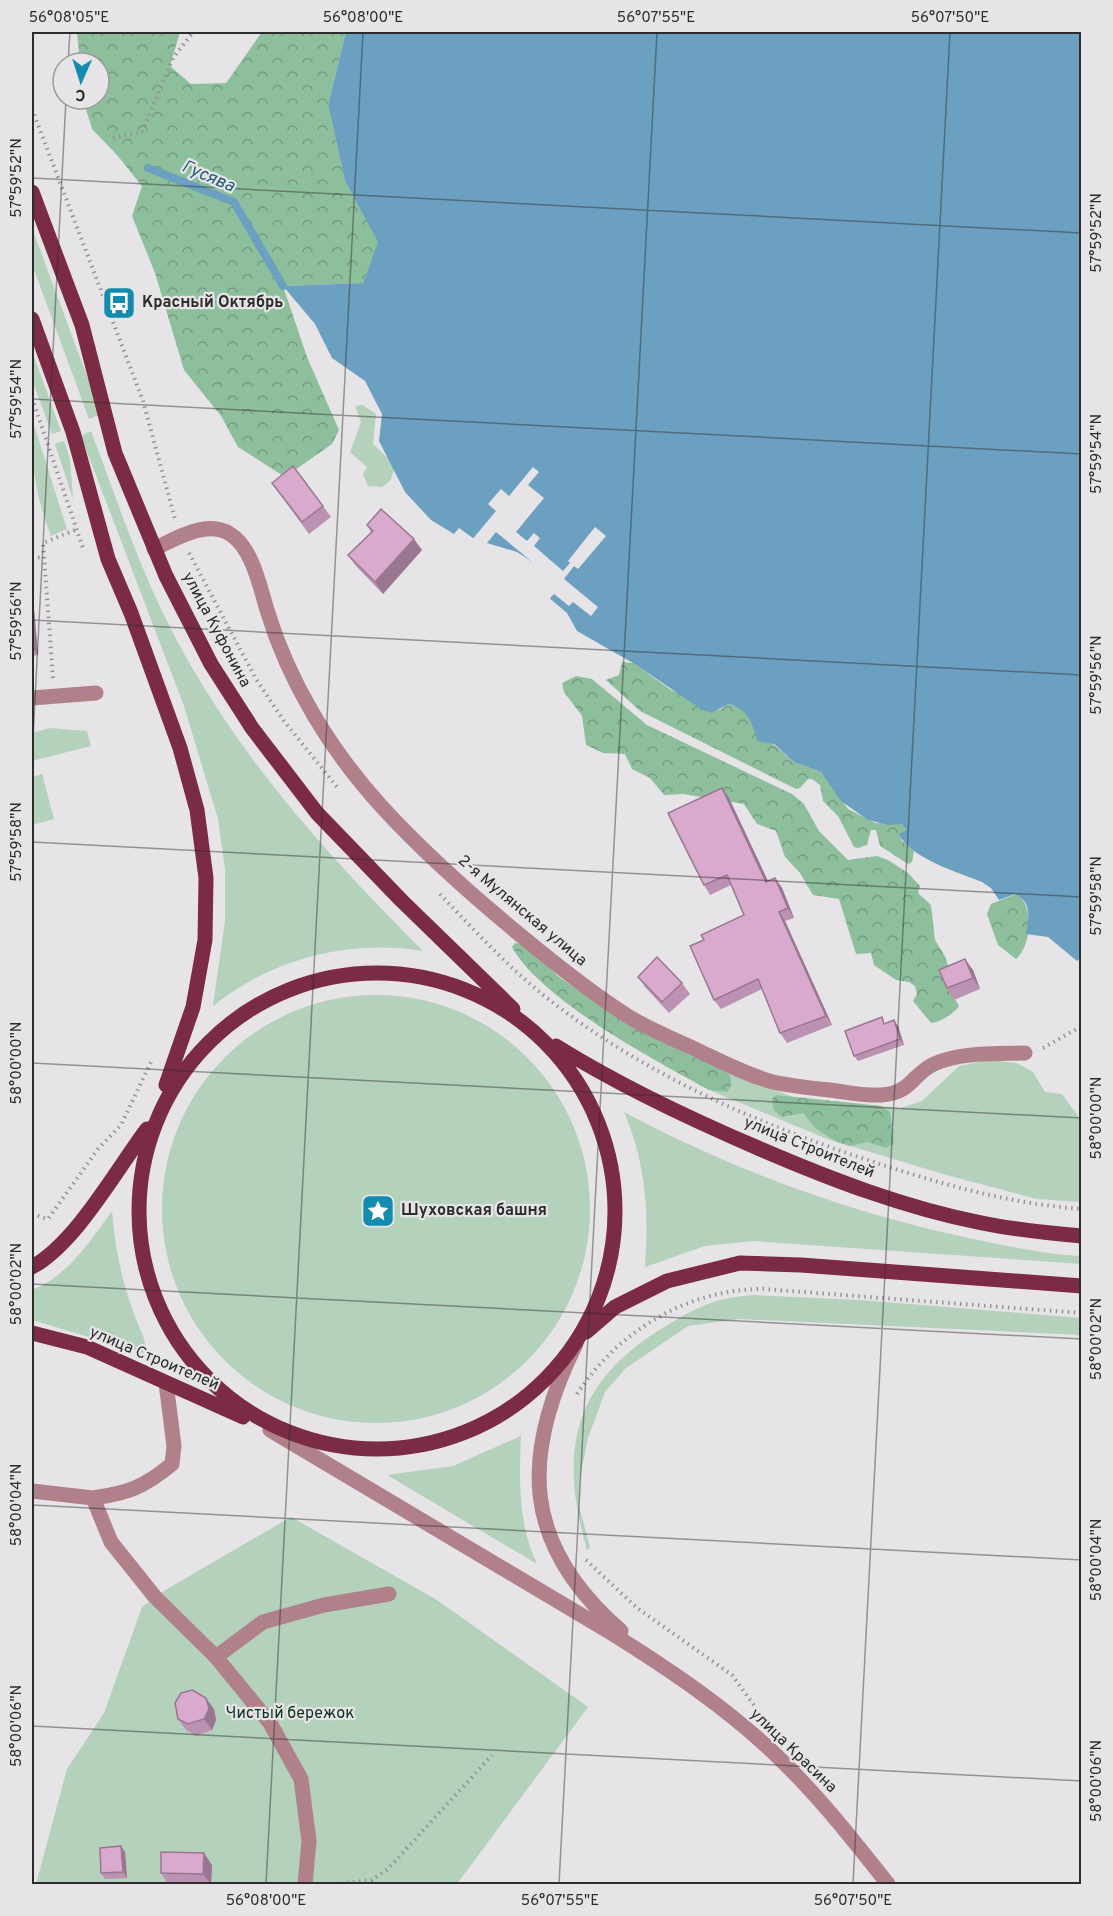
<svg xmlns="http://www.w3.org/2000/svg" width="1113" height="1916" font-family="Overpass,sans-serif">
<style>
.green{fill:#b3d1bb}
.forest{fill:url(#forest-crowns)}
.water{fill:#6ca0c0}
.pier{fill:#e7e4e7}
.lines{fill:none;stroke-linecap:round;stroke-linejoin:round}
.stream{stroke:#6ca0c0;stroke-width:8}
.path{stroke:#959295;stroke-width:4;stroke-dasharray:1.5 4.5;stroke-linecap:butt}
.minor{stroke:#b0818b;stroke-width:15}
.major{stroke:#7b2b43;stroke-width:15}
.wall{fill:#bb92b1}
.shaded-wall{fill:#997790}
.building{fill:#daaace;stroke:#997790;stroke-width:1.5}
.ticks{fill:none;stroke:#2d2c2d;stroke-width:1.5;stroke-opacity:0.45}
.labels{text-anchor:middle;dominant-baseline:central;stroke-width:4.5;stroke-linejoin:round;paint-order:stroke}
.poi-label{font-size:16px;font-weight:bold;fill:#2d2c2d;stroke:#e7e4e7;text-anchor:start}
.street-label{font-size:16px;fill:#2d2c2d;stroke:#e7e4e7}
.park-label{font-size:16px;fill:#0d341c;stroke:#e7e4e7}
.water-label{font-size:18px;font-style:italic;fill:#1d5c7d;stroke:#e7e4e7}
.neatline{fill:none;stroke:#2d2c2d;stroke-width:2}
.ticks-label{font-size:15px;text-anchor:middle;fill:#2d2c2d}
</style>
<defs>
<pattern id="forest-crowns" width="20" height="18" patternUnits="userSpaceOnUse" patternTransform="scale(1.5)"><rect width="20" height="18" fill="#8ebf9c"/><path d="M2 6a3 3 0 1 1 6 0M12 15a3 3 0 1 1 6 0" fill="none" stroke="#749b80"/></pattern>
</defs>
<rect width="100%" height="100%" fill="#e7e4e7"/>
<path class="green" d="M32,228l69,186 -12,5 -57,-155z
M32,351l29,80 -9,3 -20,-54z
M363,405l13,9 -3,30 23,22 -6,15 -8,6 -14,-1 -5,-12 4,-7 -17,-15 11,-30 -6,-16z
M32,428h3l32,101 -16,7c-14,-36 -20,-69 -19,-108z
M91,431c23,61 44,124 72,182 63,130 158,236 260,338 -75,-12 -151,8 -210,55l12,-85v-52l-7,-50 -34,-113 -103,-270z
M64,441l6,18 3,40 -18,-55z
M50,728l37,3 4,15 -59,15v-28z
M42,774l12,45 -22,6v-48z
M515,943l10,2 34,32 45,31 79,44 110,45 107,11 22,-7 37,-35 30,-6 28,3 16,9 12,20 17,2 19,26v82l-44,-3 -94,-25 -116,-35 -118,-49 -110,-64 -70,-56 -17,-23z
M162 1209a214 214 0 1 1 428 0a214 214 0 1 1-428 0Z
M624,1112c109,58 225,101 345,126 37,8 75,16 112,18v8l-328,-23 -48,5 -60,21c4,-55 1,-104 -21,-155z
M112,1211c3,38 10,72 24,108 3,9 14,26 7,34l-111,-33v-30c36,-14 58,-49 80,-79z
M753,1295l107,5 221,18v17l-342,-16 -51,7 -62,42 -21,24 -17,46 -8,40 -1,28 11,41 -3,3c-28,-97 -16,-165 74,-221 34,-21 52,-31 92,-34z
M521,1436c-2,43 -3,88 16,128l-150,-89 66,-9z
M291,1517l146,83 151,107 -131,177h-421l31,-115 37,-56 38,-106 20,-15z"/>
<path class="forest" d="M77,32h103l-10,34 21,18 35,-1 36,-51h84l-18,73 17,76 34,61 -16,41 -80,3 24,71 32,73 -7,14 -47,33 -47,-30 -17,-31 -37,-46 -29,-97 -23,-57 10,-30 -25,-31 -25,-26 -9,-30h16v-36h-19z
M622,662l11,1 38,27 48,20 10,-6 11,3 10,10 4,11 40,34 27,10 27,37 27,14 27,1 6,6 -7,10 13,11 -2,11 -4,2 -28,-18 -4,-16h-5l-4,15 -9,3 -4,-1 -16,-31 -15,-15 -3,-16 -8,-6h-4l-8,9 -4,1 -156,-78 -34,-31 13,-5z
M576,676l16,3 55,46 145,69 12,10 15,27 29,29 29,-4 11,4 20,13 12,13 -2,7 13,12 4,35 11,18 4,17 -7,4 16,27c-4,7 -20,17 -28,17l-18,-22 4,-7 -2,-8 -6,-4 -13,-2 -22,-15 -3,-12 -15,1 -17,-55 -26,-4 -13,-22 -15,-16 -9,-26 -19,-7 -13,-20 -61,-10 -19,1 -14,-17 -18,-9 -7,-15 -22,-1 -17,-8 -4,-29 -18,-24 -2,-9z
M1016,894c19,10 15,53 0,65l-18,-14 -11,-31 4,-10z
M515,943l10,2 34,32 45,31 79,44 45,20c4,9 5,13 -1,20l-18,-2c-53,-29 -168,-90 -197,-143z
M776,1095l105,11 9,6 4,31 -8,5 -19,-6 -17,4 -13,-4 -22,-14 -12,-15 -21,4 -8,-7 -2,-11z"/>
<path class="water" d="M346,32h735v925l-4,4 -29,-24 -22,-3c3,-16 6,-32 -11,-40l-16,6 -8,-12 -9,-6c-22,-9 -73,-24 -83,-48l8,-4 -5,-6 -14,1 -20,-5 -27,-19 -20,-29 -27,-10 -20,-18 -17,-3c-4,-18 -9,-32 -28,-37l-18,9 -10,-4 -68,-46 -56,-32 -10,-18 -46,-39 10,-13 -14,-9 -30,-9 -3,3 -25,-18 -5,6 -23,-14 -26,-28 -26,-51 3,-27 -17,-33 -33,-23 -17,-34 -32,-38 80,-3 15,-41 -33,-61 -17,-76z"/>
<path class="pier" d="M533,467l6,5 -11,13 16,13 -28,34 11,9 7,-8 6,5 -6,8 29,25 7,-8 -2,-2 27,-34 11,9 -28,33 -4,-3 -10,13 34,28 -7,9 -18,-14 -4,4 -15,-12 -6,6 -29,-24 12,-15 -35,-29 -14,17 -11,-8 25,-30 -8,-7 13,-15 8,7z"/>
<g class="lines">
<path class="stream" d="M148,168l86,34 49,84"/>
<path class="path" d="M32,109l111,292 32,118
M113,138l29,-6 31,-74 20,-26
M32,398l51,150
M189,553l67,126 28,42 53,66
M32,558l12,-1
M53,678l-10,-135 32,-13
M440,894c34,36 68,73 107,104 99,78 217,129 336,167 65,21 130,39 199,44
M1043,1048l39,-22
M32,1214l16,5 50,-70 23,-24 30,-63
M577,1394c41,-63 111,-105 186,-105l319,24
M586,1560l51,48 95,67 24,33 -3,4
M335,1884l37,-4 16,-11 104,-114"/>
<path class="minor" d="M154,549c21,-10 53,-30 76,-15 22,13 30,53 37,76 22,73 64,141 115,197 44,48 93,91 143,132 34,28 69,56 106,79 22,13 45,22 68,33 23,11 48,24 74,31 18,4 38,6 57,8 16,2 34,6 51,5 31,-2 31,-21 53,-31 26,-12 62,-10 91,-11
M32,698l64,-5
M576,1344c-56,113 -54,201 45,287
M270,1430l338,201c59,37 118,76 169,125 41,39 76,84 111,128
M32,1491l61,7 18,44 44,55 61,60 54,66 31,56 8,62 -4,43
M93,1498c36,-5 51,-11 79,-34l2,-18 -8,-63
M216,1657l47,-35 61,-17 65,-11"/>
<path class="major" d="M32,192l50,133 33,128 51,123 45,88 41,64 65,85 84,87 112,109
M32,319l41,113 35,127 23,54 49,135 17,62 9,68 -1,62 -12,67 -27,78
M139 1211a238 238 0 1 1 476 0a238 238 0 1 1-476 0Z
M556,1046c64,40 132,72 202,102 72,31 147,60 224,75 33,7 66,10 100,13
M32,1267c44,-24 84,-97 115,-138
M586,1332l29,-25 52,-26 73,-18 61,2 281,21
M32,1333l55,14 156,70"/>
</g>
<path class="wall" d="M272,483l51,23 8,11 -22,17z
M367,525l55,25 -39,44 -27,-28 -8,-11 23,-23z
M32,605l2,4 4,46 -6,1z
M722,788l7,10 39,83 7,-3 7,10 12,30 -9,3 47,104 -45,18 -7,-10 -18,-44 -41,20 -7,-9 -10,-60 40,-25 -13,-30 -21,10 -6,-10z
M973,970l7,19 -26,11 -7,-12z
M638,977l44,6 8,11 -21,19 -23,-25z
M886,1023l12,3 6,19 -46,16 -4,-5z
M214,1709l2,11 -4,10 -16,6 -10,-6 -8,-11z
M121,1846l4,6 2,26 -22,1 -4,-6z
M212,1865l-1,19h-43l-7,-11z"/>
<path class="shaded-wall" d="M414,539l8,11 -39,44 -8,-12z
M32,605l2,4 4,46 -6,-9z
M722,788l7,10 44,94 -7,-10z
M775,878l7,10 12,30 -6,-10z
M779,912l6,9 47,104 -6,-9z
M965,959l8,11 7,19 -7,-11z
M894,1020l4,6 6,19 -4,-6z
M206,1698l8,11 2,11 -4,10 -8,-11z
M121,1846l4,6 2,26 -4,-6z
M204,1853l8,12 -1,19 -8,-10z"/>
<path class="building" d="M293,466l30,40 -21,16 -30,-39z
M381,509l33,30 -39,43 -27,-27 25,-24 -6,-6z
M722,788l44,94 9,-4 13,30 -9,4 47,104 -46,17 -22,-54 -44,21 -24,-54 14,-6 -3,-5 43,-20 -17,-40 -23,10 -36,-72z
M657,957l25,26 -20,19 -24,-25z
M965,959l8,19 -26,10 -8,-18z
M882,1017l2,7 10,-4 6,19 -46,17 -9,-25z
M192,1690l14,8 3,11 -5,10 -16,5 -10,-5 -3,-16 6,-10z
M121,1846l2,26 -22,1 -1,-25z
M161,1852l43,1 -1,21 -42,-1z"/>
<path class="ticks" d="M68,63l2,-31M32,178l1050,55M32,399l1050,55M32,620l1050,55M32,758l34,-659M32,842l1050,55M32,1063l1050,55M32,1284l1050,55M32,1505l1050,55M32,1726l1050,55M266,1884l97,-1852M559,1884l98,-1852M853,1884l97,-1852"/>
<defs>
<symbol id="bus-square" viewBox="-11 -11 22 22"><rect x="-9" y="-9" width="18" height="18" rx="4" fill="#118cae" stroke="#e7e4e7"/><path d="M-5-6H5V4H4V6H2V4H-2V6H-4V4H-5ZM-3.5-4V0h7V-4ZM-3.5 1.2v1.5H-2V1.2ZM2 1.2v1.5H3.5V1.2Z" fill="#fff"/></symbol>
<symbol id="sight-square" viewBox="-11 -11 22 22"><rect x="-9" y="-9" width="18" height="18" rx="4" fill="#118cae" stroke="#e7e4e7"/><path d="M0-6L1.8-2.2L6-1.7L2.9 1.2L3.7 5.4L0 3.3L-3.7 5.4L-2.9 1.2L-6-1.7L-1.8-2.2Z" fill="#fff"/></symbol>
</defs>
<g fill-rule="evenodd">
<use href="#bus-square" x="100" y="284" width="38" height="38"/>
<use href="#sight-square" x="359" y="1192" width="38" height="38"/>
</g>
<g class="labels">
<g class="poi-label">
<text x="142" y="303">Красный Октябрь</text>
<text x="401" y="1211">Шуховская башня</text>
</g>
<g class="street-label">
<text transform="translate(216 630) rotate(62)">улица Куфонина</text>
<text transform="translate(522 911) rotate(40)">2-я Мулянская улица</text>
<text transform="translate(809 1148) rotate(22)">улица Строителей</text>
<text transform="translate(154 1359) rotate(23)">улица Строителей</text>
<text transform="translate(793 1751) rotate(44)">улица Красина</text>
</g>
<g class="park-label">
<text x="290" y="1714">Чистый бережок</text>
</g>
<g class="water-label">
<text transform="translate(208 177) rotate(23)">Гусява</text>
</g>
</g>
<rect width="1113" height="1916" fill="none" stroke="#e7e4e7" stroke-width="66"/>
<g transform="translate(81 81) rotate(183)"><circle r="28" fill="#e7e4e7" stroke="#9d9a9d" stroke-width="1.5"/>
<path d="M0-4.5L10 22L0 15L-10 22Z" fill="#118cae"/>
<text y="-9" font-size="16" font-weight="bold" text-anchor="middle" fill="#2d2c2d">С</text>
</g>
<rect x="33" y="33" width="1047" height="1850" class="neatline"/>
<g class="ticks-label">
<text x="69" y="22">56°08'05"E</text>
<text x="363" y="22">56°08'00"E</text>
<text x="656" y="22">56°07'55"E</text>
<text x="950" y="22">56°07'50"E</text>
<text transform="translate(16 178) rotate(-90)" y="5">57°59'52"N</text>
<text transform="translate(1096 233) rotate(-90)" y="5">57°59'52"N</text>
<text transform="translate(16 399) rotate(-90)" y="5">57°59'54"N</text>
<text transform="translate(1096 454) rotate(-90)" y="5">57°59'54"N</text>
<text transform="translate(16 621) rotate(-90)" y="5">57°59'56"N</text>
<text transform="translate(1096 675) rotate(-90)" y="5">57°59'56"N</text>
<text transform="translate(16 842) rotate(-90)" y="5">57°59'58"N</text>
<text transform="translate(1096 896) rotate(-90)" y="5">57°59'58"N</text>
<text transform="translate(16 1063) rotate(-90)" y="5">58°00'00"N</text>
<text transform="translate(1096 1118) rotate(-90)" y="5">58°00'00"N</text>
<text transform="translate(16 1284) rotate(-90)" y="5">58°00'02"N</text>
<text transform="translate(1096 1339) rotate(-90)" y="5">58°00'02"N</text>
<text transform="translate(16 1505) rotate(-90)" y="5">58°00'04"N</text>
<text transform="translate(1096 1560) rotate(-90)" y="5">58°00'04"N</text>
<text transform="translate(16 1726) rotate(-90)" y="5">58°00'06"N</text>
<text transform="translate(1096 1781) rotate(-90)" y="5">58°00'06"N</text>
<text x="266" y="1905">56°08'00"E</text>
<text x="560" y="1905">56°07'55"E</text>
<text x="853" y="1905">56°07'50"E</text>
</g>
</svg>
